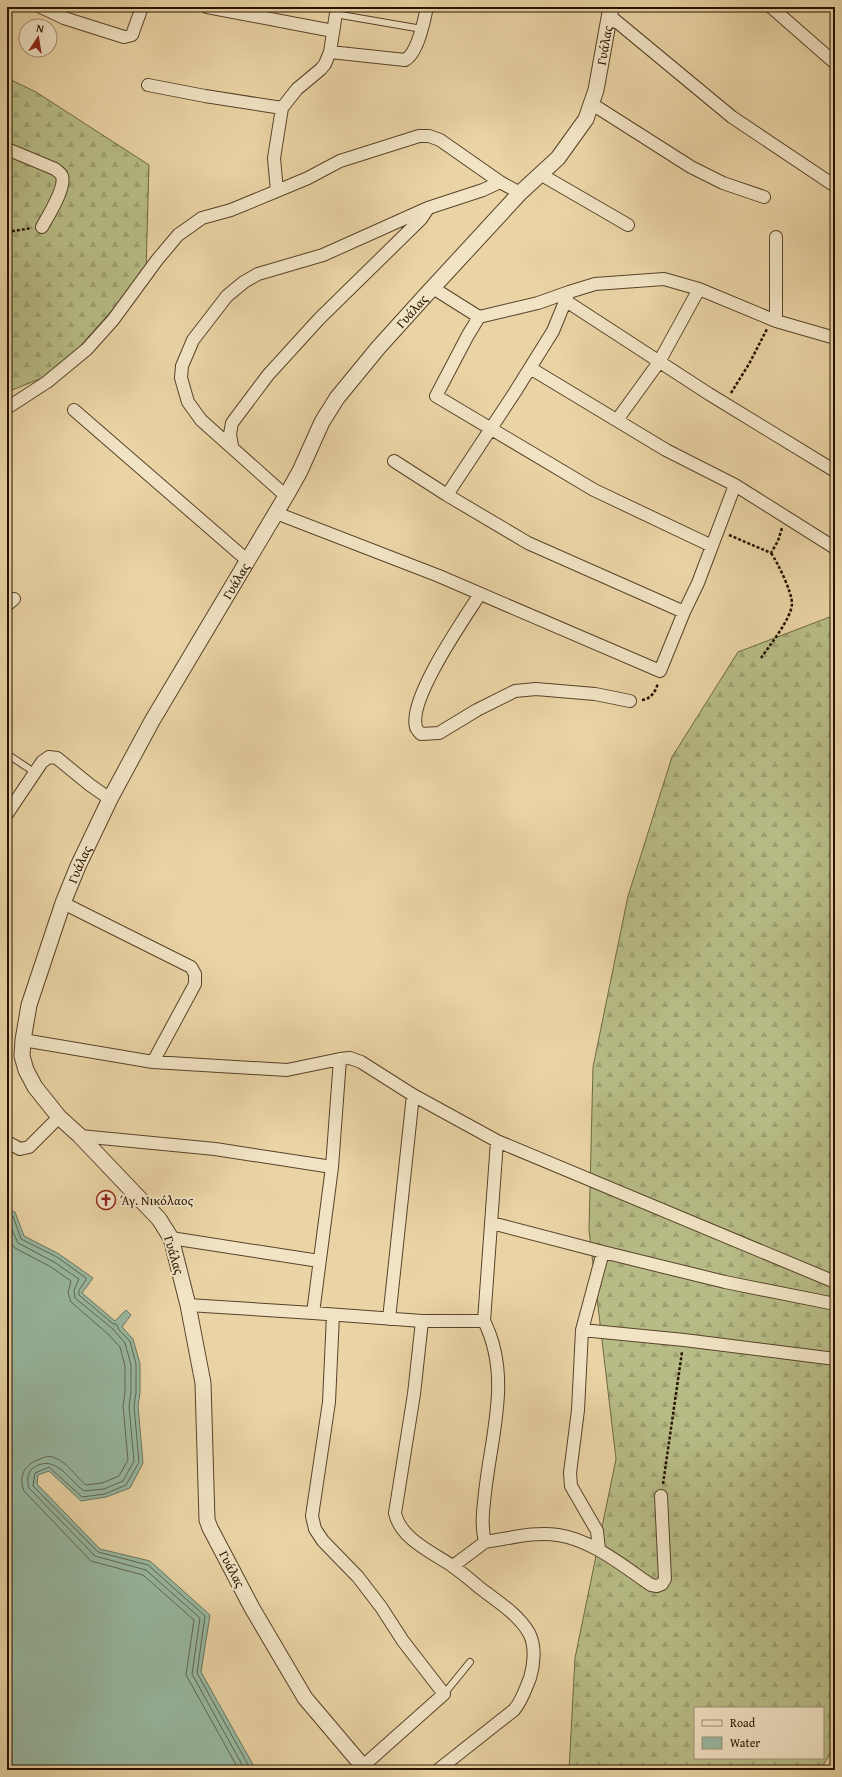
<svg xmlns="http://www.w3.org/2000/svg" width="842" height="1777" font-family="'Gentium Book Plus',serif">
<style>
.forest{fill:url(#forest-firs);stroke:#6e6843;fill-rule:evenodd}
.water{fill:#98b9a2;stroke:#6a7761}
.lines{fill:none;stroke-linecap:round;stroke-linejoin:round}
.shore{stroke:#5f6651;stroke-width:1}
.service-casing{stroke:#574329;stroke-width:8}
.minor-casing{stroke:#574329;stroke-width:14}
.tertiary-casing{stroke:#574329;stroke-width:17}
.path{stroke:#261300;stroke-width:2.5;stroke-dasharray:3 2;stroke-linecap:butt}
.service{stroke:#f1e3c4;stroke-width:6}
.minor{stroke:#f1e3c4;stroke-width:12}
.tertiary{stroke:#f1e3c4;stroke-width:15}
.labels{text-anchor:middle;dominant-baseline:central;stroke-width:4;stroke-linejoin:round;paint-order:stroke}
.street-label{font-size:13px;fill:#261300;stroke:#f1e3c4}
.poi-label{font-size:13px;fill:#261300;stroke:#f1e3c4;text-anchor:start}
</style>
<defs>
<pattern id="forest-firs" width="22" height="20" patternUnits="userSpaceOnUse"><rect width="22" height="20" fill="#b7bc86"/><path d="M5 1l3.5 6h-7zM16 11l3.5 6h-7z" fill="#9da172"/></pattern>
</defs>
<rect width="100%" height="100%" fill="#ead4a5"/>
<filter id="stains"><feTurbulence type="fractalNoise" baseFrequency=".005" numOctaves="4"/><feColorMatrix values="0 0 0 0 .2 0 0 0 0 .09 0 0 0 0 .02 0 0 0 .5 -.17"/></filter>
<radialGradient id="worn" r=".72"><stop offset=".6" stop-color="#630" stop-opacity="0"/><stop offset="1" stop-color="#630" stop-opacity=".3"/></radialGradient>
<path class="forest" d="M7,78l29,14 113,73 -3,107 -89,100 -50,20z
M835,615v1131l-15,24h-251l6,-112 41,-199 -27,-229 4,-163 35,-171 44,-139 66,-105zM695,1708h128v50h-128z"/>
<path class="water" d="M7,1210l8,2 9,24 35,18 34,24 -11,15 33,28 11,-11 5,5 -9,12 11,12 7,25v29l-2,13 5,57 -13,25 -24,9 -25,4 -32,-30 -11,4 -1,9 63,65 50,12 60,54 -9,57 55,98h-249z"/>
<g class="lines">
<path class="shore" d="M7,1214l6,2 8,23 36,18 29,21v2l-7,10v5l33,28 5,2 2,5 11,11 6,23v29l-2,13 5,56 -13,23 -21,9 -23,3 -33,-30 -14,6 -2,13 65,66 50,13 57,51 -8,57 54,97
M7,1219l11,24 36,19 25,17 -5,11 1,8 38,31 12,14 6,22v27l-2,14 5,55 -11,20 -19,8 -20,2c-16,-12 -29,-38 -51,-23 -6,4 -6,14 -4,20l66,68 51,14 54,48 -8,56 53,96
M7,1234l3,8 5,6 36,19 20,14 -3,12 3,9 37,32 12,13 5,19v26l-2,14 5,54 -9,16 -17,7 -16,2c-10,-8 -19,-23 -31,-27 -5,-3 -10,-1 -15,1 -15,5 -22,16 -16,32l67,70 52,14 51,45 -8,55 53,95"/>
<defs>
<path id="service" d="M335,14l87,15
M7,754l27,18
M444,1694l26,-32"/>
<path id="minor" d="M41,7l23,11 60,19 8,-2 10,-28
M207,7l126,24
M771,7l64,56
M610,16l122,101 103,69
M330,52l75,8c13,-7 19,-39 22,-53
M148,85l57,11 77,12
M592,104l99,63 32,16 41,14
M7,149l48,20c2,2 6,4 7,7 4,12 -14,40 -20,51
M540,174l88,51
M277,191l-3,-33 8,-50 15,-19 24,-20 4,-5 5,-12 7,-45
M776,237v84
M433,288l46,29 59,-14 31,-11
M566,301l143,93 126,77
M479,317l-11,18 -32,61 158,94 118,56
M530,368l136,82 69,35 100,63
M7,408l40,-26 40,-33 26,-29 44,-60 21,-25 24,-17 29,-8 46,-19 31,-13 32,-17 79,-25h10l11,4 60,42 20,11
M74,410l174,151
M617,420l42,-58 40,-73
M232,446l-2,-12 2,-11 36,-48 51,-56 102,-100 6,-9
M394,461l53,34 81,48 156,69
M447,495l68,-103 38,-61 16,-39 26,-8 69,-5 35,10 77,32 59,17
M286,496l-85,-76 -13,-18 -7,-24 1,-12 11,-26 34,-44 17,-14 14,-8 65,-19 105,-47 55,-18 17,-8
M276,513l163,63 221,95 24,-59 14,-29 37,-98
M480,594c-16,25 -72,105 -64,133 0,2 3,5 5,7l18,-1 38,-23 38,-19 21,-2 59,5 35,7
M7,605l7,-6
M7,814l35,-52 7,-5 8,1 33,27 20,14
M63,903l128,64 4,7v10l-42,78
M23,1040l130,22 134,8 53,-11
M80,1136l135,13 117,18
M7,1142l13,7 9,-2 30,-30
M492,1223l111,29
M171,1238l148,23
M188,1305l125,8 19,-146 8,-108 10,-1 11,4 52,33 84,46 338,141
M313,1313l109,8h62l13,-180
M333,1315l-4,87 -17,114 3,13 8,12 35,36 23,30 22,34 41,53 -81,72
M389,1319l24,-224
M422,1321l-8,73 -19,119c5,25 36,39 56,52 10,7 20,15 29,23 17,13 38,26 49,45 7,13 5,32 1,45 -5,12 -8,23 -16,32l-76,60
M582,1330l102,10 151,19
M485,1542c23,-3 49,-11 73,-7 34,5 65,31 93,50l6,1 5,-2 3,-5 -4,-83
M599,1550l-2,-19 -26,-45 -1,-13 8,-63 4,-80 21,-78 122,30 110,22
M453,1566l32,-24c-4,-16 -2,-32 0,-49 6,-58 27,-116 -1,-172"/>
<g id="tertiary">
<path id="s1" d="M366,1770l-61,-72 -53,-90 -42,-80 -3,-8 -4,-137 -15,-78 -17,-67 -12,-19 -79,-83 -21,-19 -24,-30 -9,-17 -4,-14 1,-16 6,-35 34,-102 15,-37 32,-67 42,-78 134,-225 14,-25 22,-49 15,-24 41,-50 47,-52 95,-103 38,-35 28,-39 10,-29 15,-83"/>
</g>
</defs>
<use href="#service" class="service-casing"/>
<use href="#minor" class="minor-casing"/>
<use href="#tertiary" class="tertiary-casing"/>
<path class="path" d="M7,232l25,-4
M731,393l18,-29 18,-35
M729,535l42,18 7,-12 4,-13
M761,658c9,-13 30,-39 31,-54 0,-12 -14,-41 -21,-51
M642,700c9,-1 14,-9 16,-17
M663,1484l19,-132"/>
<use href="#service" class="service"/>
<use href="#minor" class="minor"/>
<use href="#tertiary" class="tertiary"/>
</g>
<defs>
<symbol id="church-ring" viewBox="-11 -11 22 22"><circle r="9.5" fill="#f1e3c4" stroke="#8f2418" stroke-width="1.5"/><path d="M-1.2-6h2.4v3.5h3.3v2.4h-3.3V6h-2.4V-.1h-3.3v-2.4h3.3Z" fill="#8f2418"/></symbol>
</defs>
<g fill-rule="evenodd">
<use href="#church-ring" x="95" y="1189" width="22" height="22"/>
</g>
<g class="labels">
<g class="street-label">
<text stroke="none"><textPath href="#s1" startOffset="2006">Γυάλας</textPath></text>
<text stroke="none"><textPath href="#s1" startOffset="1670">Γυάλας</textPath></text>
<text stroke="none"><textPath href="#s1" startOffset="1346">Γυάλας</textPath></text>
<text stroke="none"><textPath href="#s1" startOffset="1022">Γυάλας</textPath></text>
<text transform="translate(174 1255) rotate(73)">Γυάλας</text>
<text transform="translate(232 1569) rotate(62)">Γυάλας</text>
</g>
<g class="poi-label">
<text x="120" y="1200">Άγ. Νικόλαος</text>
</g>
</g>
<rect width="842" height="1777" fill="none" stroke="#ead4a5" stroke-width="24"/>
<rect x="8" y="8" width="826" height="1761" fill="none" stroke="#261300" stroke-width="2"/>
<rect x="12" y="12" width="818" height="1753" fill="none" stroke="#261300"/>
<rect x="694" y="1707" width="130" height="52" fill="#f1e3c4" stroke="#a09076"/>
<rect x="702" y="1720" width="20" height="6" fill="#f1e3c4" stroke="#a09076"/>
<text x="730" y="1727" font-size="12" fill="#261300">Road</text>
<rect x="702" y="1737" width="20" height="12" fill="#98b9a2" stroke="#a09076"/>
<text x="730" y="1747" font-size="12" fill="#261300">Water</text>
<g transform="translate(38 38) rotate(12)"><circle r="19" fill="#f1e3c4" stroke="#a09076"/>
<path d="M0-3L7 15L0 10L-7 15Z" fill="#8f2418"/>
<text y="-6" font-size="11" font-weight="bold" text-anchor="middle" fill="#261300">N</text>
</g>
<rect width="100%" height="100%" filter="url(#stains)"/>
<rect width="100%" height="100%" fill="url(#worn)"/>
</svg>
